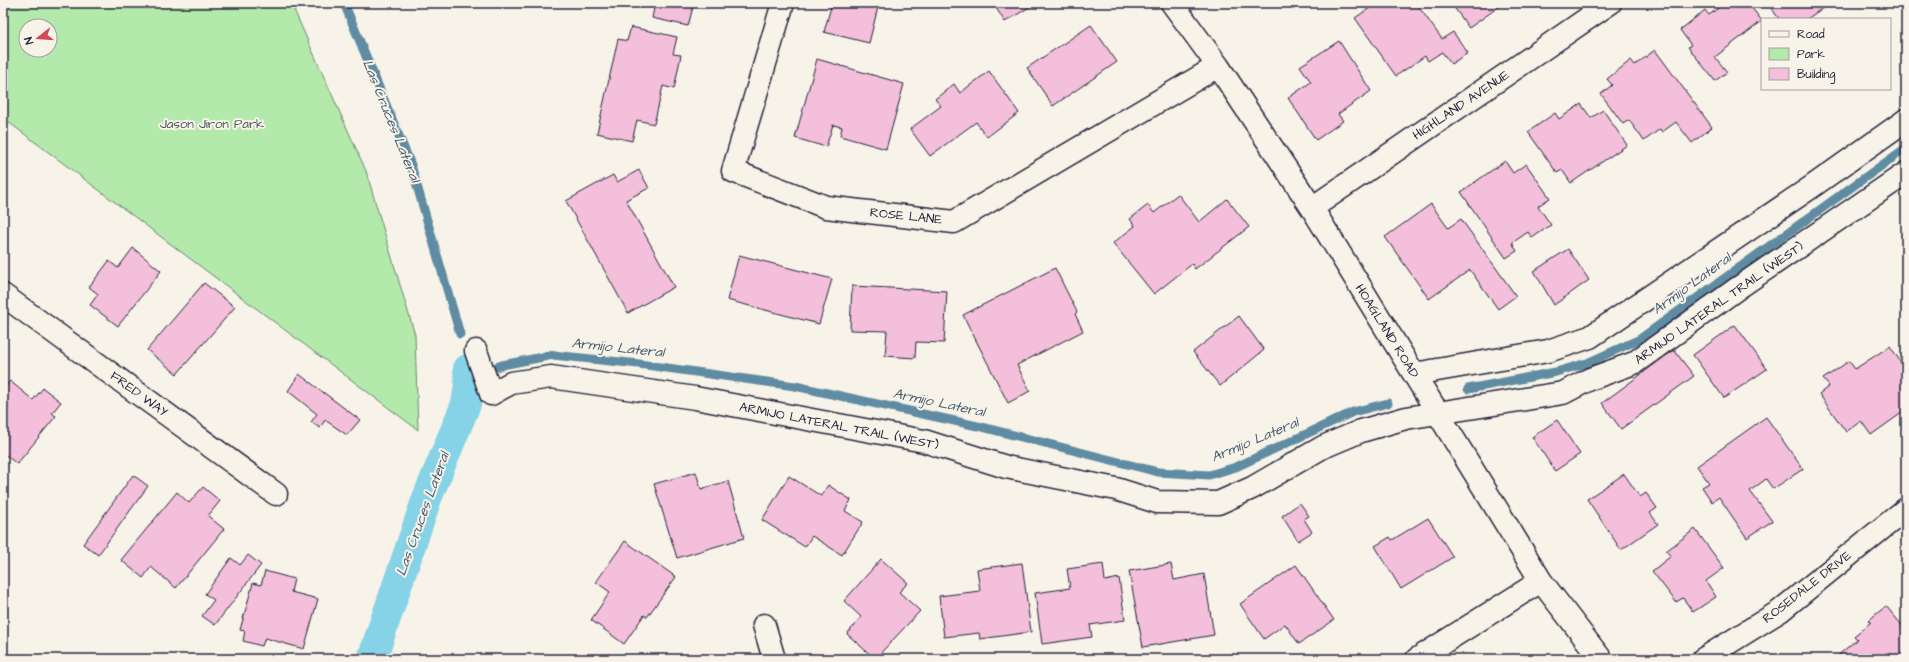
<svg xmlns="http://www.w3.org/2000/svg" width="1909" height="662" font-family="'Architects Daughter',sans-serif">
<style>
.green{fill:#b3e9ab;stroke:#6a8673;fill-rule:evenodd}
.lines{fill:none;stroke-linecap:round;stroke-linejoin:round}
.stream{stroke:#5e8ca2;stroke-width:9}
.canal{stroke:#86d2e6;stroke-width:30}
.building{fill:#f3bfdb;stroke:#22223b}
.minor-casing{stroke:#22223b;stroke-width:25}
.minor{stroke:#f7f3e8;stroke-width:22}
.labels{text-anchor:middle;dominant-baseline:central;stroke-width:4;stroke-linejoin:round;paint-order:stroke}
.street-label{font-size:13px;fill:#22223b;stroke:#f7f3e8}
.park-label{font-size:13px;fill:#465457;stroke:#f7f3e8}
.water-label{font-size:14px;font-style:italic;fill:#40576e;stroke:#f7f3e8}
</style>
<rect width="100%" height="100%" fill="#f7f3e8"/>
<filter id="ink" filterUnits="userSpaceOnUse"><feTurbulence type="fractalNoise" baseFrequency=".025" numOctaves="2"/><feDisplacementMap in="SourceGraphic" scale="8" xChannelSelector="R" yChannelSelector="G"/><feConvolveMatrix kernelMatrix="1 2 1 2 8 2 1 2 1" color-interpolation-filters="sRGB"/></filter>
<g filter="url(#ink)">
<path class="green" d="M3,3h288l75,168 49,164 3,95 -415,-312zM26,26h24v24h-24z"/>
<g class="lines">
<path class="stream" d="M344,3l67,162 49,169
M470,376l32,-11 51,-10 86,9 156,22 187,41 176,45 51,3 27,-8 117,-55 35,-9
M1468,389l88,-17 31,-9 53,-24 266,-191"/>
<path class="canal" d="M372,659l55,-161 39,-94 3,-19 -1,-16"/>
</g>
<path class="building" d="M655,3h39l-6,23 -36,-8z
M832,3h47l-10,40 -45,-11z
M993,3h43l-31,19z
M1377,3h39l26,36 11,-7 15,21 -17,11 -9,-12 -14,9 -3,-5 -29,20 -41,-58z
M1451,3h53l-35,25z
M1725,3h23l14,18 -47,36 12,15 -12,9 -27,-34 3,-2 -11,-15 25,-20 4,5z
M1768,3h62l-23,16h-28z
M1091,25l26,37 -64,44 -26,-38z
M631,27l46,10 -4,17 8,1 -7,34 -11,-3 -9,38 -17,-4 -5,21 -35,-8 21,-94 9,2z
M1339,41l32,50 -33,23 5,7 -27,19 -28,-42 23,-16 -11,-16z
M1655,50l57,77 -20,16 -16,-21 -14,10 -2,-3 -16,12 -15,-21 -6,4 -22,-30 11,-9 -5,-6 24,-19 4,5z
M817,59l87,25 -18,65 -46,-13 2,-9 -9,-2 -7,22 -31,-9z
M989,71l30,42 -32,24 -11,-15 -46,34 -20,-27 31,-23 -6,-7 19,-15 6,9z
M1581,104l10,14 12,-8 24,35 -56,38 -9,-13 -5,3 -29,-41 27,-19 4,6z
M1505,161l8,12 13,-9 24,34 -12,8 13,19 -19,13 -4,-6 -16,11 5,8 -11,7 -45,-66z
M639,170l10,18 -23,12 48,87 -46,26 -62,-112 47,-26 4,7z
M1178,194l21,28 28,-23 22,28 -54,42 -3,-5 -38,30 -41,-51 22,-17 -5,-7 18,-14 6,8z
M1431,204l17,24 13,-9 55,77 -18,13 -28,-39 -41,29 -44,-62z
M133,248l28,23 -43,55 -28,-21 8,-11 -9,-7 20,-26 9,7z
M1568,249l21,31 -35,25 -20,-34z
M739,255l93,24 -13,45 -92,-24z
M1055,268l22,44 -2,2 8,17 -66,34 13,26 -22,12 -45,-88z
M204,283l31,24 -58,67 -30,-24z
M852,286l95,5 -3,52 -28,-1 -1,16 -30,-2 2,-25 -37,-1z
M1239,316l25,34 -44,36 -27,-34z
M1735,325l32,44 -43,29 -31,-43z
M1890,346l16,24v40l-35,25 -10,-14 -15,11 -27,-38 10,-8 -6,-7 26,-18 6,8z
M1674,350l20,26 -73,53 -19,-26z
M299,374l61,46 -13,15 -22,-15 -5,8 -9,-6 6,-8 -29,-23z
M10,381l23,19 10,-12 18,14 -9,11 4,3 -39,48 -14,-11v-64z
M1766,417l37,52 -30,20 -7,-10 -16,12 22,30 -25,17 -28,-41 -7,5 -10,-15 7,-4 -12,-17z
M1557,420l23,34 -25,17 -23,-34z
M696,472l5,17 27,-8 16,57 -67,20 -23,-74z
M1624,474l16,23 6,-4 11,15 -7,5 8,11 -37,26 -34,-51z
M133,475l15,11 -50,69 -15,-11z
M789,476l32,20 7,-11 23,15 -6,11 18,11 -21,33 -30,-19 -7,11 -43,-27z
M203,487l17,14 -12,15 16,13 -48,59 -25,-21 -8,11 -22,-18 56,-68 12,11z
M1300,503l9,13 -5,3 8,13 -14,9 -16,-25z
M1428,518l25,39 -52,32 -26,-43 15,-9 2,3z
M1695,529l29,39 -18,13 10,16 -23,15 -10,-14 -7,4 -24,-31 19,-15 -5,-5z
M625,541l51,36 -29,40 -3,-2 -20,29 -33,-24 19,-28 -14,-10z
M248,555l13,10 -46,60 -13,-9 12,-16 -9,-6 26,-36 9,7z
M881,559l27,24 -9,9 21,19 -45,48 -28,-25 14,-17 -17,-16z
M1022,563l9,69 -51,7 -1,-6 -35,4 -5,-41 41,-5 -3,-22z
M1103,564l2,17 14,-3 6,42 -35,5 2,12 -50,7 -7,-51 35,-5 -3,-19z
M1171,564l3,16 30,-6 10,61 -71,12 -14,-76z
M1296,565l38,55 -35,24 -14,-20 -21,15 -24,-35z
M265,571l29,8 -3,13 27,7 -14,50 -39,-11 -3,8 -19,-5 2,-10 -5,-1 13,-47 8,2z
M1886,606l20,24v29h-72l23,-20 -3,-3 17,-14 -2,-2z"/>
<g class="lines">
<defs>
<path id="minor" d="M783,3l-50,168 93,36 128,15 264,-156
M1172,3l46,63 94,142 229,373 60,78
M1312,208l298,-205
M3,295l273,199
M476,351l15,43 20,-11 40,-6 144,21 229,43 82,26 110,22 41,13 61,1 34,-15 71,-41 38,-16 45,-13 157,-25 27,-14 44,-16 104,-75 168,-115
M1414,374l134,-23 42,-14 220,-149 96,-68
M764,625l10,34
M1417,659l124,-78
M1703,659l77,-48 126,-102"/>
</defs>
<use href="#minor" class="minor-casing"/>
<use href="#minor" class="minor"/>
</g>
</g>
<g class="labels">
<g class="street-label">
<text transform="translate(1461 105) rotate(-34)">HIGHLAND AVENUE</text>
<text transform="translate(906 216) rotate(6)">ROSE LANE</text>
<text transform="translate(1719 303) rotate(-35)">ARMIJO LATERAL TRAIL (WEST)</text>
<text transform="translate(1387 331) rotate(58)">HOAGLAND ROAD</text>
<text transform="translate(139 394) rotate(36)">FRED WAY</text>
<text transform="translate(839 426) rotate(11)">ARMIJO LATERAL TRAIL (WEST)</text>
<text transform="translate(1807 587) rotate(-38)">ROSEDALE DRIVE</text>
</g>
<g class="park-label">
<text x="212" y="124">Jason Jiron Park</text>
</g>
<g class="water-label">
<text transform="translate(391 121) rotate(68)">Las Cruces Lateral</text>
<text transform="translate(1692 284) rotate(-36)">Armijo Lateral</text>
<text transform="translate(618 348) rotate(6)">Armijo Lateral</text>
<text transform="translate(939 403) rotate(12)">Armijo Lateral</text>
<text transform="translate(1255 440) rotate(-23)">Armijo Lateral</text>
<text transform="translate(423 514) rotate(-70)">Las Cruces Lateral</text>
</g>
</g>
<rect width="1909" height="662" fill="none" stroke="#f7f3e8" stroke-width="16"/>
<rect x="8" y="8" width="1893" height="646" fill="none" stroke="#22223b" stroke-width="1.5" filter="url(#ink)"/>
<rect x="1761" y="18" width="130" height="72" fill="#f7f3e8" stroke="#a29fa3"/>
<rect x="1769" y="31" width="20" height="6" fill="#f7f3e8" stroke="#a29fa3"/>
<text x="1797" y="38" font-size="12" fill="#22223b">Road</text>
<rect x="1769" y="48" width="20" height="12" fill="#b3e9ab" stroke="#a29fa3"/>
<text x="1797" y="58" font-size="12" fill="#22223b">Park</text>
<rect x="1769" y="68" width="20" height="12" fill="#f3bfdb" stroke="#a29fa3"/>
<text x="1797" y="78" font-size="12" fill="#22223b">Building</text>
<g transform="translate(38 38) rotate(253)"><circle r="19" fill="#f7f3e8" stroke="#a29fa3"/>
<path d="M0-3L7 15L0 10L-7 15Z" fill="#d1495b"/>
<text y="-6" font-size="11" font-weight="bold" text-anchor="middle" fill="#22223b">N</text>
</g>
</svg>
